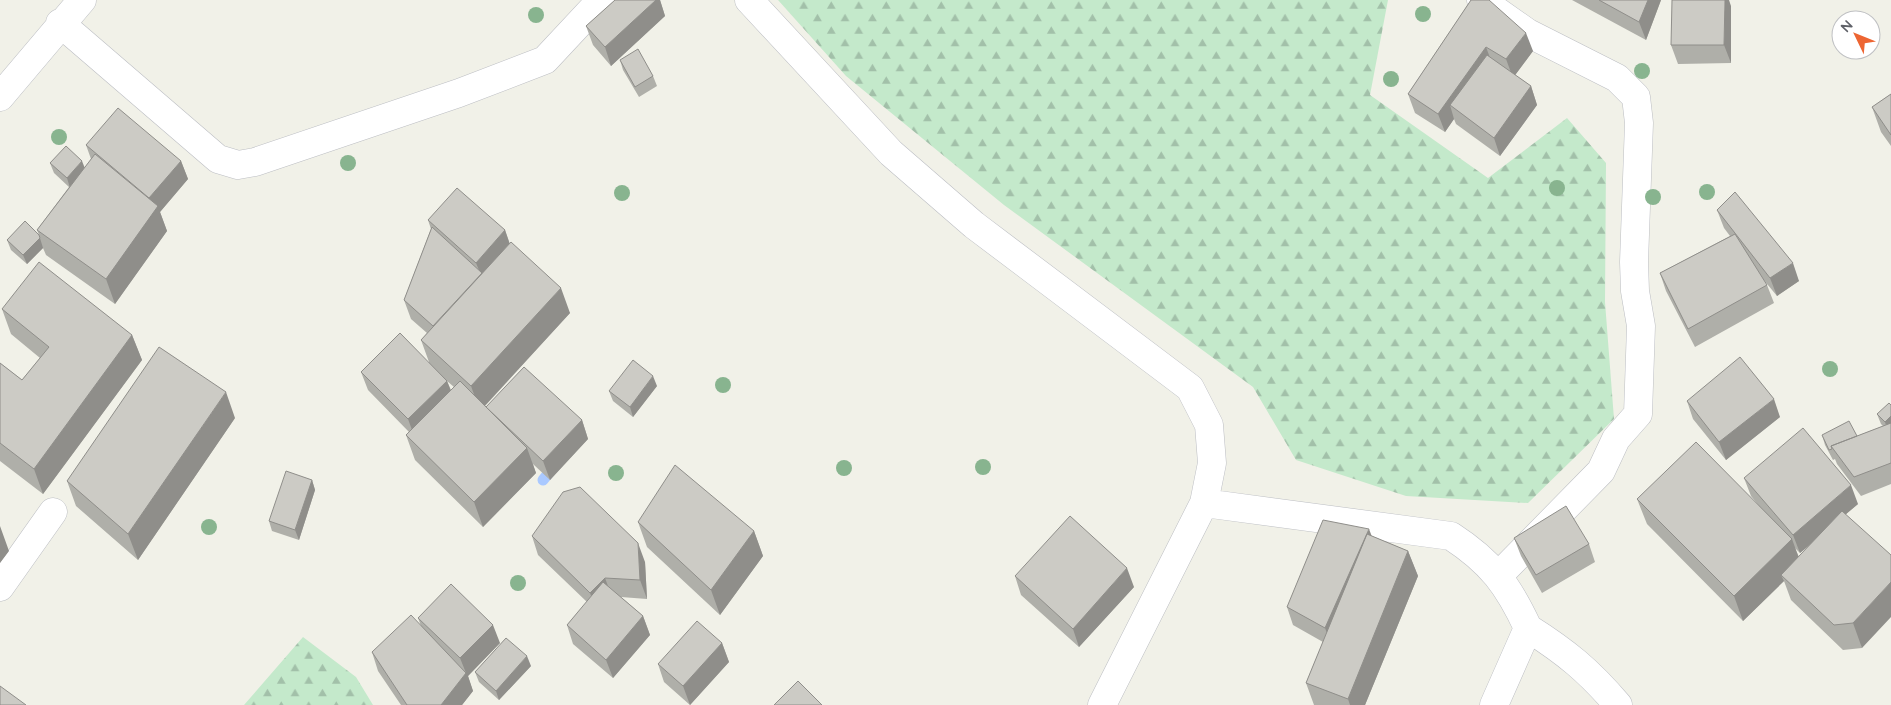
<svg xmlns="http://www.w3.org/2000/svg" width="1891" height="705" font-family="Quicksand,sans-serif">
<style>
.forest{fill:url(#forest-firs)}
.lines{fill:none;stroke-linecap:round;stroke-linejoin:round}
.stream{stroke:#aac9ff;stroke-width:11}
.street-casing{stroke:#bcbec3;stroke-width:29}
.street{stroke:#fff;stroke-width:28}
.tree{fill:#88b48f}
.wall{fill:#afafa9;fill-rule:evenodd}
.shaded-wall{fill:#8f8e8a}
.building{fill:#cccbc5;stroke:#8f8e8a}
</style>
<defs>
<pattern id="forest-firs" width="22" height="20" patternUnits="userSpaceOnUse" patternTransform="scale(1.25)"><rect width="22" height="20" fill="#c4e9cb"/><path d="M5 1l3.5 6h-7zM16 11l3.5 6h-7z" fill="#a2c0a9"/></pattern>
</defs>
<rect width="100%" height="100%" fill="#f1f1e8"/>
<path class="forest" d="M778,0h610l-18,95 118,83 79,-60 39,45 -1,139 9,117 -86,84 -122,-7 -110,-36 -43,-73 -249,-182 -158,-129z
M303,637l53,40 17,28h-129z"/>
<g class="lines">
<path class="stream" d="M543,480l13,-16"/>
<defs>
<path id="street" d="M749,0l142,153 83,72 216,163 19,37 3,38 -8,40 -102,202
M1481,0l47,33 89,45 19,19 3,26 -5,139 1,29 6,35 -3,88 -22,25 -15,32 -103,105
M60,23l158,136 20,6 17,-3 204,-69 86,-33 56,-60
M0,97l82,-97
M1204,503l247,33c40,26 57,49 77,92l-34,77
M0,587l53,-75
M1528,628c38,24 61,43 90,77"/>
</defs>
<use href="#street" class="street-casing"/>
<use href="#street" class="street"/>
</g>
<g class="tree">
<circle cx="1423" cy="14" r="8"/>
<circle cx="536" cy="15" r="8"/>
<circle cx="1642" cy="71" r="8"/>
<circle cx="1391" cy="79" r="8"/>
<circle cx="59" cy="137" r="8"/>
<circle cx="348" cy="163" r="8"/>
<circle cx="1557" cy="188" r="8"/>
<circle cx="1707" cy="192" r="8"/>
<circle cx="622" cy="193" r="8"/>
<circle cx="1653" cy="197" r="8"/>
<circle cx="1830" cy="369" r="8"/>
<circle cx="723" cy="385" r="8"/>
<circle cx="983" cy="467" r="8"/>
<circle cx="844" cy="468" r="8"/>
<circle cx="616" cy="473" r="8"/>
<circle cx="209" cy="527" r="8"/>
<circle cx="518" cy="583" r="8"/>
</g>
<path class="wall" d="M615,0h45l5,16 -54,50 -18,-21 -7,-19z
M1471,0l62,51 -18,24 16,11 6,19 -37,51 -44,-32 -2,-5 -9,13 -30,-19 -7,-19z
M1572,0h89l-15,40z
M1731,6v57l-53,1 -7,-19z
M620,60l33,16 4,10 -18,11 -16,-27z
M1891,94v52l-10,-14 -9,-25z
M86,145l95,16 7,18 -28,33 7,19 -52,73 -69,-49 -3,-7 -16,16 -16,-14 -4,-10 32,-5 -2,-5 32,-43 -15,-14 -4,-10 35,4 6,-8z
M1717,210l82,71 -22,15 -14,-17 4,6 7,18 -79,44 -29,-56 -6,-18 70,-37 -6,-8z
M428,220l77,10 5,14 60,69 -85,93 1,1 96,13 6,19 -38,41 -17,-16 3,9 -53,54 -68,-67 -9,-25 3,-3 -41,-42 -7,-18 68,-10 -8,-22 6,-7 -16,-14 -7,-19 27,-71zM447,381l7,6 -3,3z
M2,309l130,26 10,25 -99,134 -43,-33v-98l22,17 18,-22 -29,-24z
M657,386l-24,31 -20,-16 -4,-10z
M1687,401l93,16 -54,43 -33,-41z
M1891,405v79l-30,12 -24,-32 -2,-5 -2,1 -8,-15 -3,-10 35,1 26,-10 -2,-2 -4,-10z
M235,418l-97,142 -62,-54 -9,-25z
M1744,478l114,26 -12,10 16,134 -19,2 -52,-50 -7,-19 -41,40 -96,-97 -10,-25 122,7 -8,-10zM1812,543l-13,14 -4,-9 5,5z
M312,480l3,10 -16,50 -27,-9 -3,-10z
M638,522l116,9 9,25 -43,59 -73,-68z
M532,536l113,26 2,37 -26,-2 22,19 7,19 -37,43 -40,-34 -6,-19 20,-23 -49,-47z
M1372,536l36,15 10,25 -53,129h-51l-8,-22 17,-41 -30,-17 -6,-18z
M1514,538l75,6 6,18 -53,31 -21,-37z
M1015,576l119,11 -55,60 -58,-52z
M418,618l82,25 -32,33 5,15 -11,14h-61l-23,-34 -6,-19 49,-26z
M722,643l7,19 -39,43 -26,-23 -6,-18z
M531,666l-32,34 -20,-18 -4,-10z"/>
<path class="shaded-wall" d="M656,0h4l5,16 -54,50 -6,-19z
M1648,0h13l-15,40 -7,-18z
M1725,0h4l2,6v57l-7,-18z
M1526,33l7,18 -20,27 -7,-19z
M1486,47l7,19 -43,39 4,14 -9,13 -7,-18z
M1531,86l6,19 -37,51 -6,-18z
M82,161l4,10 -16,17 -3,-10z
M181,161l7,18 -28,33 7,19 -52,73 -9,-25 43,-81z
M505,230l6,18 -30,27 -5,-12z
M40,238l3,10 -16,16 -4,-9z
M1793,263l6,18 -22,15 -7,-18z
M561,288l9,25 -90,98 -9,-25z
M132,335l10,25 -99,134 -9,-25z
M653,376l4,10 -24,31 -3,-10z
M447,381l7,18 -39,39 -7,-19z
M226,392l9,26 -97,142 -10,-26z
M1774,399l6,18 -54,43 -7,-18z
M1891,416v14l-3,2 -3,-10z
M582,420l6,19 -38,41 -7,-19z
M527,448l9,25 -53,54 -9,-25z
M312,480l3,10 -16,50 -4,-10z
M1851,485l7,19 -58,49 -7,-18z
M0,526l9,25 -9,12z
M1369,529l7,18 -44,99 -7,-18z
M754,531l9,25 -43,59 -9,-25z
M1792,539l9,25 -20,11 3,6 -41,40 -9,-25z
M638,543l7,19 2,37 -7,-19z
M1408,551l10,25 -53,129h-15l-2,-6z
M1127,568l7,19 -55,60 -6,-18z
M605,578l7,19 -15,14 -7,-18z
M1891,582v35l-29,31 -9,-25z
M643,616l7,19 -37,43 -7,-18z
M493,625l7,18 -32,33 5,15 -11,14h-21l25,-32 -6,-15z
M722,643l7,19 -39,43 -7,-19z
M527,656l4,10 -32,34 -3,-9z"/>
<path class="building" d="M615,0h41l-51,47 -19,-21z
M1471,0h18l37,33 -20,26 -20,-12 -48,67 -30,-20z
M1599,0h49l-9,22z
M1672,0h53l-1,45h-53z
M638,49l15,27 -18,11 -15,-27z
M1487,55l44,31 -37,52 -44,-33z
M1891,94v41l-19,-28z
M118,108l63,53 -32,37 -63,-53z
M66,146l16,15 -15,17 -17,-15z
M95,154l63,52 -52,73 -69,-49z
M457,188l48,42 -29,33 -48,-43z
M1735,192l58,71 -23,15 -53,-68z
M25,221l14,14 1,3 -17,17 -16,-15z
M432,227l50,46 -49,53 -29,-26z
M1735,234l32,51 -79,44 -28,-56z
M511,242l50,46 -90,98 -50,-46z
M39,262l93,73 -98,134 -34,-26v-80l22,17 27,-33 -47,-38z
M400,333l47,48 -39,38 -47,-47z
M159,347l67,45 -98,142 -61,-53z
M1740,357l34,42 -55,43 -32,-41z
M633,360l20,16 -23,31 -21,-16z
M524,367l58,53 -39,41 -57,-54z
M460,381l67,67 -53,54 -68,-67z
M1889,403l2,2v11l-6,6 -8,-8z
M1849,421l8,15 -26,10 1,3 -3,1 -7,-15z
M1891,423v40l-37,14 -23,-31z
M1803,428l48,57 -58,50 -49,-57z
M1696,442l96,97 -58,57 -97,-97z
M675,465l79,66 -43,59 -73,-68z
M286,471l26,9 -17,50 -26,-9z
M580,487l58,56 2,37 -35,-2 -15,15 -58,-57 31,-44z
M1566,506l23,38 -53,31 -22,-37z
M1842,511l49,44v27l-38,41 -19,2 -53,-50z
M1070,516l57,52 -54,61 -58,-53z
M1323,520l46,9 -44,99 -38,-21z
M1367,534l41,17 -60,148 -42,-16z
M603,582l40,34 -37,44 -39,-35z
M451,584l42,41 -33,33 -42,-40z
M411,615l55,58 -25,32h-34l-35,-53z
M697,621l25,22 -39,43 -25,-22z
M506,638l21,18 -31,35 -21,-19z
M798,681l24,24h-48z
M0,686l26,19h-26z"/>
<g transform="translate(1856 35) rotate(313)"><circle r="24" fill="#ffffff" stroke="#bfc0c3"/>
<path d="M0-4L9 19L0 12L-9 19Z" fill="#ed6532"/>
<text y="-8" font-size="14" font-weight="bold" text-anchor="middle" fill="#5f6168">N</text>
</g>
</svg>
